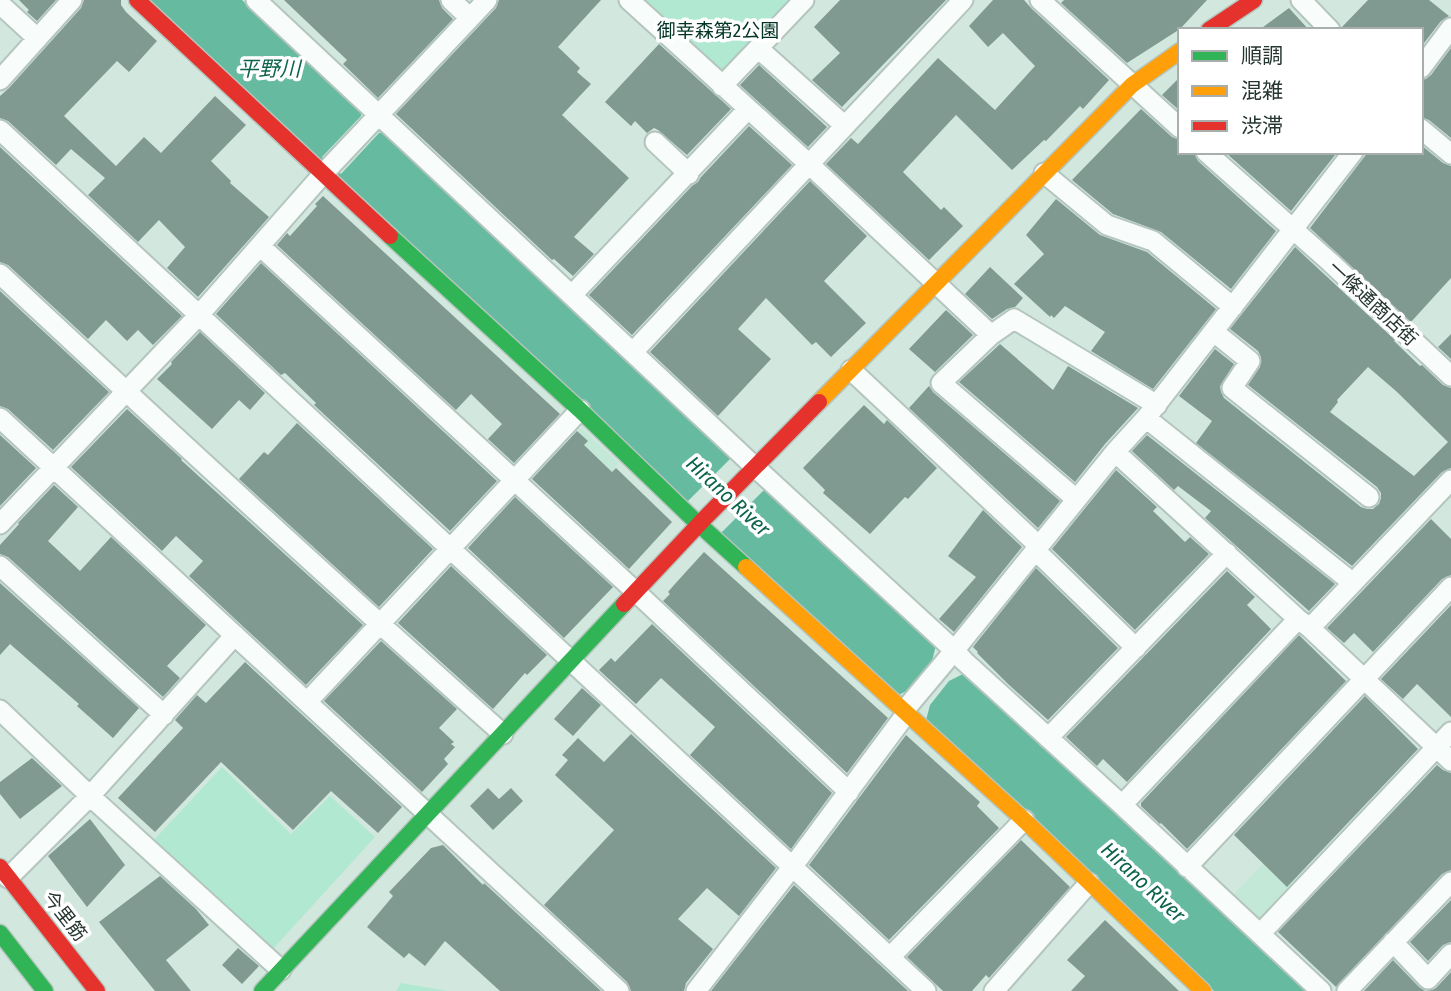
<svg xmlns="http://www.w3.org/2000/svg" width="1451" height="991" font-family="'Fira Sans Condensed','Noto Sans JP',sans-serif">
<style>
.built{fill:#c3e8d8}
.green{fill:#b1e8d2}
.water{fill:#65ba9f}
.pier{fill:#d2e8df}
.building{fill:#809a91;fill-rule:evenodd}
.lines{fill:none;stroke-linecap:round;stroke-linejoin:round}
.street-casing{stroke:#b4c5be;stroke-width:23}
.fast-casing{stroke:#b4c5be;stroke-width:19}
.slow-casing{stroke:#b4c5be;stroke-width:19}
.jam-casing{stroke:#b4c5be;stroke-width:19}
.street{stroke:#f8fcfa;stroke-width:19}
.fast{stroke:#30b455;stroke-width:16}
.slow{stroke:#ff9f0a;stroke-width:16}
.jam{stroke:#e5322d;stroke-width:16}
.labels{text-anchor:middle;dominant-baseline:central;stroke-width:7;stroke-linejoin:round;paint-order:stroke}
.park-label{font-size:19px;fill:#003324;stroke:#fff}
.street-label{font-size:19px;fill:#25352f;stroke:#fff}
.water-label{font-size:21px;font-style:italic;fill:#0d644b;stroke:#fff}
</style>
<rect width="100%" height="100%" fill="#d2e8df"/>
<path class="built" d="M581,428l38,35 -19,21 -39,-35z
M1281,845l31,29 -48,52 -32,-30z"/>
<path class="green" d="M641,0h149l-72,74z
M222,767l69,67 39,-38 45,41 -103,113 -119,-109z
M401,983l47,8h-52z"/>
<path class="water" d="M148,0h94l1065,991h-93z"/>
<path class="pier" d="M361,108l25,24 -7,1 -38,41 -19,-17 39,-41z
M734,455l33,32 -48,48 -33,-32z
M936,645l31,27 -18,9 -19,24 -5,19 -30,-27 17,-9 19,-23z"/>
<path class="building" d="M19,0h37l-19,21 -10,-9 2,-2z
M84,0h37v5l5,7 31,29 -28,31 -12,-11 -53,55 52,50 28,-29 17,16 54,-57 31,29 -35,36 20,20 -1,2 39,34 -71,80 -31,-29 18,-21 -26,-27 -21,22 -50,-47 17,-17 -34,-29 -15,16 -48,-44 -8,-3v-22l9,-8 72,-80z
M284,0h155l3,8 11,11 -75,79 -35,-34 4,-4z
M499,0h102l-43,47 22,21 -3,4 14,12 -29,31 67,63 -55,59 20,17 -21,22 -19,-17 -2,1 -156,-146 100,-106z
M840,0h106l-104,107 -30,-27 28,-27 -26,-26z
M993,0h31l8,9 77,71 -26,29 -3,-3 -34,35 -2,-1 -32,30 -56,-55 -53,57 38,38 3,-3 19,19 -34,34 -103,-96 25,-26 7,6 80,-86 57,52 40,-44 -32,-33 -15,14 -19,-21z
M1064,0h143l-27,29 -53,34 -66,-60z
M1368,0h61l20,16 -8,5 -20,26v-17h-79v-3z
M1289,8l20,22h-50z
M659,44l72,65 -44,46 -29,-25 -4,-2 -7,5 -12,-12 -4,5 -26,-24z
M1451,48v90l-22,-18 -8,-3v-37l5,-1 5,-4z
M759,65l68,62 -19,20 -68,-62z
M1180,77v34l-18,-16z
M1141,109l31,28 8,3v12h14l4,9 78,70 -45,58 -70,-57 -48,-18 -41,-34z
M749,126l43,39 -160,170 -43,-40 103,-109 6,-4 3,-5z
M1421,145l22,18 8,3v112l-40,44 -101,-94 58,-76h53z
M0,147l182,169 -29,29 -15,-15 -11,11 -21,-21 -18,19 -80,-74 -8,-3z
M1225,152h105l5,3 -44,56z
M810,181l57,55 -43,45 42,42 -35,34 -15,-15 -4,3 -46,-47 -28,31 33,30 -53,57 -68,-64z
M323,196l237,218 -46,49 -26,-24 14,-15 -31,-30 -15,16 -179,-165 10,-12 3,3 27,-30 -2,-2z
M1056,199l44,36 47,17 69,57 -63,80 -62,-38 14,-19 -40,-26 -11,12 -3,-3 -1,2 -36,-33 30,-30 -18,-19z
M1295,247l100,93 -1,1 26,25 2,-1 21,20 8,3v80l-9,4 -90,94 -156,-123 16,-22 -33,-25 36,-47 19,15 -14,22 1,6 3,6 137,109 6,2h6l6,-5 2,-6v-5l-4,-6 -129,-102 12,-18 1,-10 -3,-6 -28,-22zM1368,367l28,24 52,51 -34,34 -84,-64 8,-10 -1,-2z
M261,263l236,218 -47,50 -136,-126 2,-2 -31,-30 -4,2 -65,-61z
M990,267l33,31 -8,9 -8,2 -15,10 -27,-25z
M0,291l109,101 -56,58 -45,-41 -8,-3z
M946,310l27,25 -38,37 -26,-23z
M200,332l65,61 -15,17 -11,-10 -27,29 -55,-50 15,-15 -1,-2z
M1451,334v25l-13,-12z
M1000,344l53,46 15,-24 70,42 -33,36 -30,38 -116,-100z
M929,386l4,6 127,109 -22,27 -129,-120z
M864,405l20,19 3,-4 50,48 -29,31 -3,-2 -35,37 -47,-41 2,-3 -22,-22z
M127,409l55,50 -1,1 182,165 -57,60 -117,-109 14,-15 -27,-25 -14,15 -91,-84z
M297,423l136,126 -54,58 -140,-128 25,-27 4,3z
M577,431l11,10 -4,4 28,27 4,-4 56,54 -43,47 -97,-90z
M0,435l36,33 -36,38z
M1147,435l188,149 -26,27 -104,-93 6,-7 -33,-25 -4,4 -42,-39z
M1116,470l41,37 -4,4 32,31 5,-5 19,17 -74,76 -83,-81z
M54,485l24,22 -30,34 32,30 31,-34 95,88 -39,41 13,12 -17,19 -155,-140 -8,-3v-9l19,-21 -1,-1z
M515,497l98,90 -49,51 -96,-90z
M983,510l39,37 -68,85 -15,-13 37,-42 -28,-21z
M1431,519l20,20v36l-9,4 -69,73 -19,-19 -10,10 -17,-15z
M704,552l184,166 -41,55 -184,-172 7,-7 -2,-2 6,-7z
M451,566l96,89 -20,20 -2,-2 -32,36 -95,-86z
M1036,568l82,80 -70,72 -40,-36 -31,-31 1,-1 -5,-5z
M1227,571l28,26 -8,8 24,24 -144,153 -24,-23 -6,7 -31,-29z
M0,583l139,125 -26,30 -36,-32 2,-2 -69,-60 -10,11z
M1451,605v112l-34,-33 -14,15 -22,-20z
M652,624l180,169 -41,56 -101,-94 25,-28 -54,-49 -25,26 -37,-34 12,-12 4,4z
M1299,635l47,46 -159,168 -26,-26 -1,1 -19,-18v-3z
M381,641l76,68 -18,19 15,14 -3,2 4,3 -11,12 4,5 -26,28 -98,-91z
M245,662l157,145 -24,26 -47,-42 -38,39 -72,-68 -66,70 -37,-34 65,-70 -8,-8 22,-25 9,8z
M582,688l19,17 -28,31 -19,-17z
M1365,696l53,53 -131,138 -53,-52z
M631,734l145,134 -37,48 -32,-28 -29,31 35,30 -27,34 -2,8h-53l-4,-9 -83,-77 70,-75 -59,-55 13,-15 -6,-5 16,-17 26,24z
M906,735l74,67 -3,4 22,22 -110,112 -80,-75z
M32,758l30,28 -42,33 -20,-25v-12z
M1437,765l6,5 8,3v97l-9,4 -106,113 -58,-55z
M488,788l11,11 12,-11 12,13 -30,29 -23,-24z
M90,819l35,46 -38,42 -39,-51z
M1021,840l49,47 -81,91 -3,-3 -14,16h-29l-36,-34z
M443,845l40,40 1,-2 117,108h-101l-55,-50 -20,25 -16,-13 -5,5 -37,-31 26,-31 -4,-4 42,-44z
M160,876l36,33 13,16 -43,35 25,31h-36l-56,-69z
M794,885l114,106h-197z
M1451,900v42l-8,3 -15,16 -18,-19z
M1105,920l74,71h-108l14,-15 -18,-16z
M238,948l21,18 -17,18 -20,-19z
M1393,960l26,27 6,4 7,-1 4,-2 15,-16v19h-87z"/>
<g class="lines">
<defs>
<path id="street" d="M256,0l499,467 199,183 10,11 158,144 199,186
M451,0l19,18
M629,0l180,164 182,171 -50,48 135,116
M1040,0l140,128
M1301,0l29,30
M0,4l37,34
M758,48l87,78
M1421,68l30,-40
M0,80l72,-80
M722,86l82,-86
M1421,129l30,25
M0,130l926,861
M655,142l34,32
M1206,152l124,110 121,114
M1044,173l63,52 46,16 80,66
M260,246l375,345 214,201
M0,274c166,155 333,309 503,460
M572,295l176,-186
M1214,332l36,29 -18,27 137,109
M991,335l23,-16 143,86
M633,352l330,-352
M851,370l188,176
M0,418l619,573
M1146,418l207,165
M1115,452l183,167 12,9 141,133
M0,524l199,-209 124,-141 164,-174
M1036,551l100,97
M0,566l164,149
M1310,628l141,-148
M307,702l273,-292
M0,710l90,86 191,174
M1048,738l179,-185
M1122,805l176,-186
M1187,867l264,-280
M8,878l82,-82 145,-161
M1260,934l191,-202
M1393,942l35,37 23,-25
M890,957l134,-137
M696,991l97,-125 113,-152 2,-8 41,-49 166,-205 31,-34 207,-266
M994,991l95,-108
M1347,991l104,-109"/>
<path id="fast" d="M390,236l190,174 111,107 55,50
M0,933l45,58
M262,991l362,-387"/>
<path id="slow" d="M819,402l313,-317 48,-34
M746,567l278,253 179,171"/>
<path id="jam" d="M137,0l253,236
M1209,30l45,-30
M624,604l79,-84 116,-118
M0,867l97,124"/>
</defs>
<use href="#street" class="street-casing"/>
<use href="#fast" class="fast-casing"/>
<use href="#slow" class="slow-casing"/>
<use href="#jam" class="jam-casing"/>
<use href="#street" class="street"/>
<use href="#fast" class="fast"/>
<use href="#slow" class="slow"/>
<use href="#jam" class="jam"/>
</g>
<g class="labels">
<g class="park-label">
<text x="718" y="30">御幸森第2公園</text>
</g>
<g class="street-label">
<text transform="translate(1373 303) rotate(43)">一條通商店街</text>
<text transform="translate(65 916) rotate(52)">今里筋</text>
</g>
<g class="water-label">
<text x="269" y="69">平野川</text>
<text transform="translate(728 496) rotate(43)">Hirano River</text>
<text transform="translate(1143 882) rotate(43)">Hirano River</text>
</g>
</g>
<rect x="1178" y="28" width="245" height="126" fill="#ffffff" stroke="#a8aeac" stroke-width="2"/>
<rect x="1192" y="51" width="35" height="10" fill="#30b455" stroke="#a8aeac" stroke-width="2"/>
<text x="1241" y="63" font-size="21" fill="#25352f">順調</text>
<rect x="1192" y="86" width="35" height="10" fill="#ff9f0a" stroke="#a8aeac" stroke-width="2"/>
<text x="1241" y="98" font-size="21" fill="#25352f">混雑</text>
<rect x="1192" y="121" width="35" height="10" fill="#e5322d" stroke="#a8aeac" stroke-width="2"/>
<text x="1241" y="133" font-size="21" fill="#25352f">渋滞</text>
</svg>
